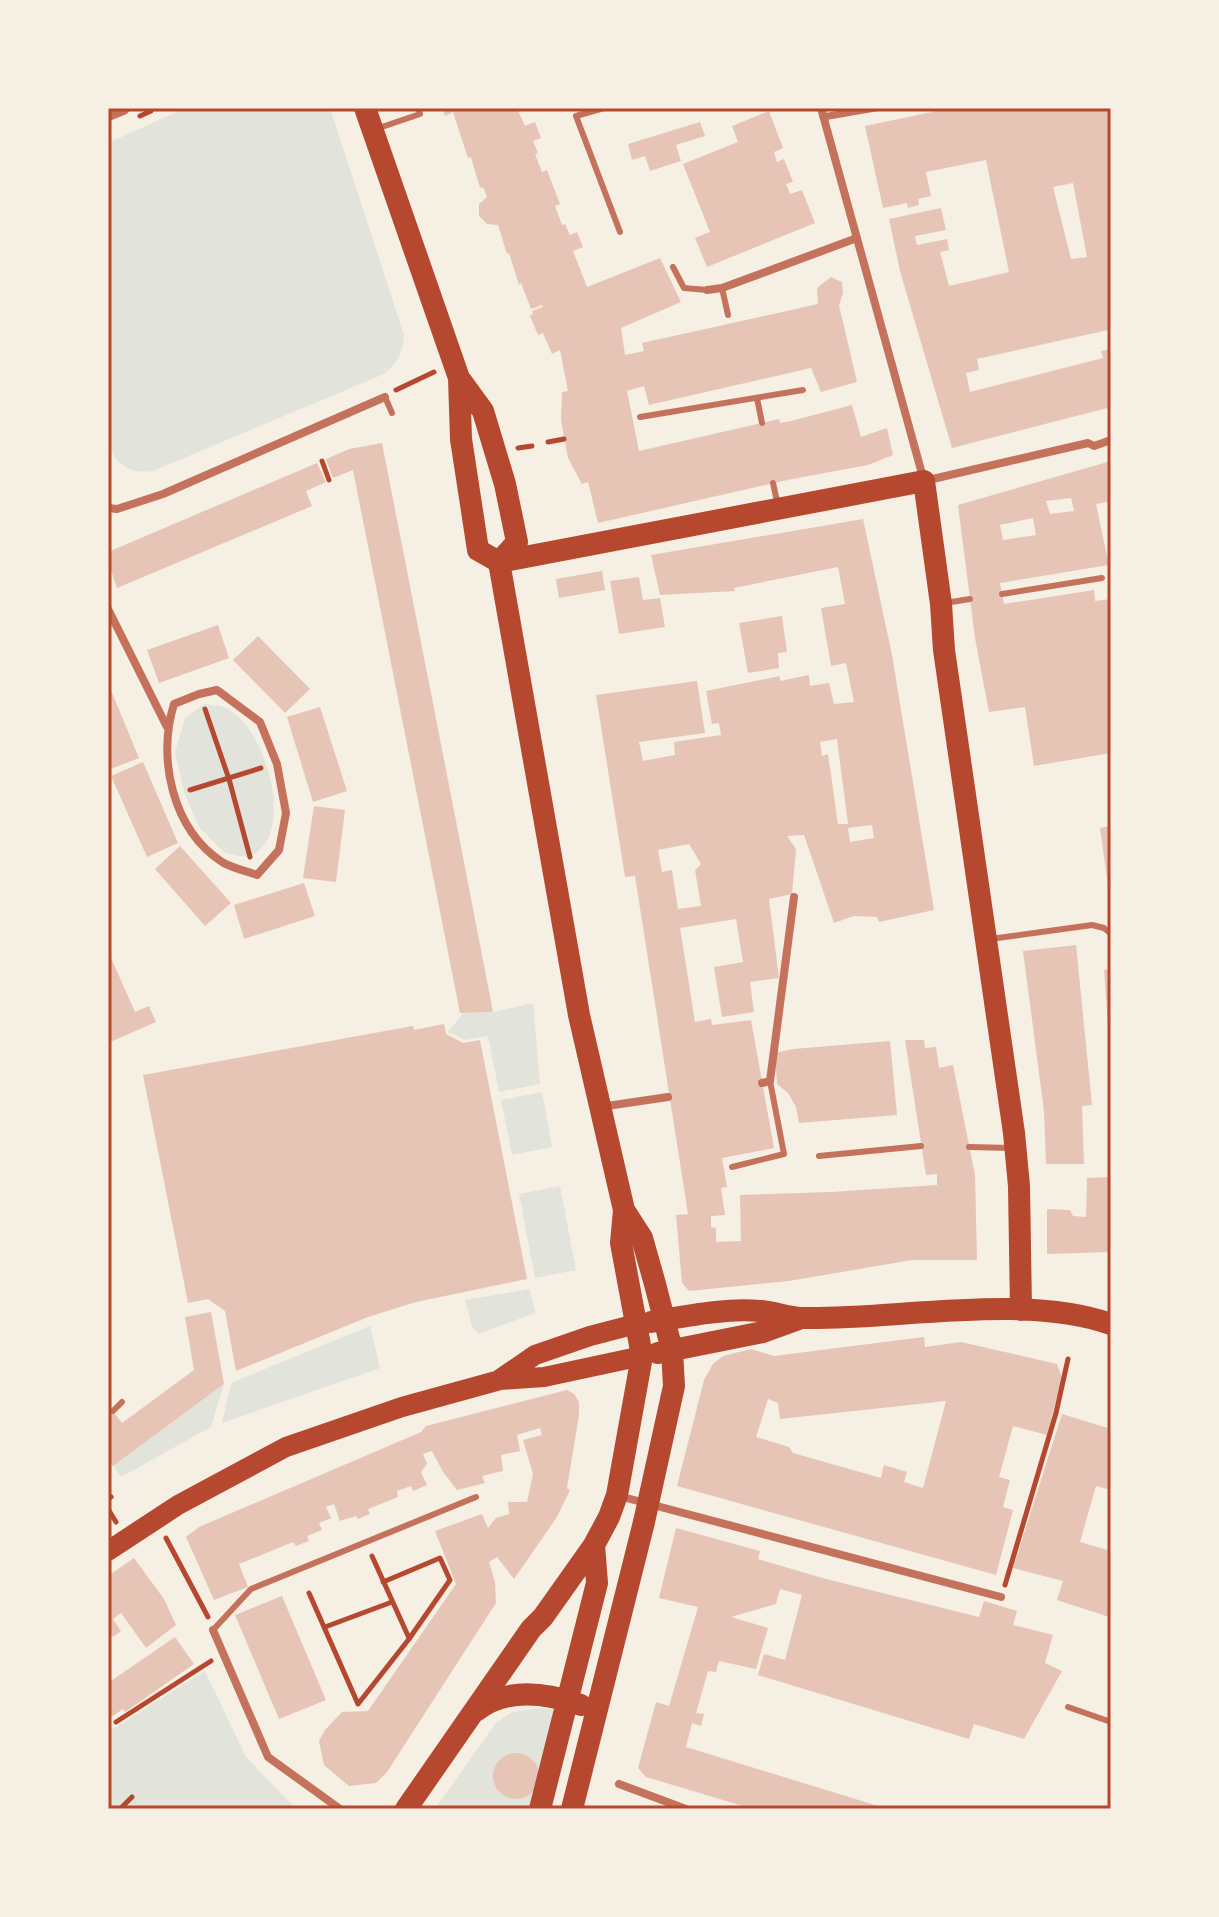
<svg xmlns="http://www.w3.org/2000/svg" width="1219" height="1917" font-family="Roboto,sans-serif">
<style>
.green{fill:#e2e4dc}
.building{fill:#e6c5b7;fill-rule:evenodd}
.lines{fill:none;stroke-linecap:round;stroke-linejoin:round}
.path{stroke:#b5482f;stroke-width:5}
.service{stroke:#c5725c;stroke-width:6}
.pedestrian{stroke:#c5725c;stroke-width:7}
.minor{stroke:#c5725c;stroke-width:8}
.tertiary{stroke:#c5725c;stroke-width:14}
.primary{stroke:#b5482f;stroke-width:20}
.trunk{stroke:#b5482f;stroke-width:22}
.neatline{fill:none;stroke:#b5482f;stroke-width:3}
</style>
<rect width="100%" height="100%" fill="#f6efe4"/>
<path class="green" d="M186,108h144l74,227c0,17 -7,28 -20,39l-231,97c-22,3 -36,-5 -45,-26v-302z
M204,704c7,1 18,1 24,5 35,21 57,93 40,130 -4,7 -12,14 -18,19l-25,-5 -26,-26 -15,-35 -9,-40 10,-34z
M533,1003l7,81 -41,8 -11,-56 -23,4 -17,-8 15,-19 30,-1z
M542,1092l10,55 -40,8 -11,-55z
M560,1186l16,84 -41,8 -16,-84z
M530,1289l5,24 -57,21 -6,-8 -7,-26z
M370,1326l10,42 -158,55 9,-40z
M224,1384l-13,43 -90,50 -8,-11z
M205,1671l41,86 50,52h-188v-77z
M538,1708l27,3 -25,98h-105l60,-85 17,-12z"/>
<path class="building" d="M443,108h74l8,18 10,-4 6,16 -8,3 5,12 -3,1 7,18 5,-2 13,34 -5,2 7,19 3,-1 5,11 7,-3 6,15 -10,4 14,36 73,-29 21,44 -60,26 4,27 19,-4 -2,-8 176,-39 -1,-16 14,-11 11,5 1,11 -4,12 18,77 -36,10 -10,-24 -162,37 -5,-19 -17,5 12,60 140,-32 1,4 11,-2 61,-16 9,32 26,-9 6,27 -25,10 -76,14 -194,44 -10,-41 -6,2 -14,-26 -7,-38 1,-28 6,-1 -8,-41 -8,4 -9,-21 -5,2 -8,-19 3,-2 -1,-3 11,-4 -1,-2 -11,4 -10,-26 -2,2 -10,-32 -2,1 -9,-29 -11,-1 -8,-8v-12l8,-7 -4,-10 -3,1 -9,-31 -3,1 -15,-46 -8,4z
M951,108h157l3,14v213l-3,-5 -131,29 2,11 -13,3 4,19 133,-34 -2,-7 10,-2v58l-159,41 -52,-177 -11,-52 52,-11 5,22 -31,6 2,9 30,-6 2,11 -9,2 9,34 60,-14 -23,-112 -60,12 5,24 -13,3 1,6 -11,3 -1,-5 -24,5 -18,-82zM1073,183l14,74 -16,2 -18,-72z
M769,111l14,37 -9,4 3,10 7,-3 9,23 -7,2 4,10 12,-4 13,33 -108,44 -12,-29 15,-6 -27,-68 55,-22 -6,-16z
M700,122l5,14 -29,9 5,16 -31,10 -5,-15 -13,4 -4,-16z
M382,443l74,378 37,191 -33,1 -107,-543 -20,8 -7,-19 23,-10z
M1111,461v43l-3,1 -1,-3 -11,2 13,61 -109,18 4,21 90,-14 1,11 16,-2v29l-3,1 3,20v104l-77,13 -9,-59 -36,5 -14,-74 -17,-133zM1071,498l3,13 -24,3 -4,-13zM1033,518l3,17 -33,5 -3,-15z
M317,463l9,19 -20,9 6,15 -195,82 -9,-26v-10z
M863,519l29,136 42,255 -55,12 -2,-5 -23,-1 -20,7 -30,-88 -17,1 9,13 -4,45 -23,5 10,79 -29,4 4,30 -32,5 -8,-50 29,-5 -7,-43 -56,9 15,94 16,-3 1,6 39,-5 23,128 -52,10 5,29 -6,1 4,27 -14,1v11l5,1v14l25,-1 -1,-46 91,-3 106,-7v-11l-11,1 -21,-135h19l1,8 11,-1 3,21 14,-3 22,110 2,85h-65l-123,21 -100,10 -7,-8 -6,-68 12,-1 -53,-338 -10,1 -29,-182 101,-14 8,52 -66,9 4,19 32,-6 -1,-13 47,-7 -2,-12 -7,1 -6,-33 74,-15v5l29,-6 1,11 19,-3 5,21 20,-2 -8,-39 -15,3 -10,-58 24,-4 -7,-37 -104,21 1,3 -75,4 -9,-40zM837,739l11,85h-10l-10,-70 -6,2 -2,-14zM872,825l2,13 -24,4 -2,-14zM689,844l12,20 -6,6 6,36 -23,3 -6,-39 -10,2 -4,-22z
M602,571l3,19 -46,8 -3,-19z
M639,577l4,23 17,-2 5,29 -46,7 -9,-53z
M782,616l5,36 -9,1 1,15 -31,5 -9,-50z
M218,625l11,33 -70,25 -12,-33z
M258,636l52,53 -25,24 -52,-53z
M108,683l31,75 -31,12z
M320,707l27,84 -34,11 -26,-85z
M143,762l35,81 -31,14 -36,-81z
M314,806l31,4 -9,72 -33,-4z
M1111,826v66l-2,1 -9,-65z
M180,846l51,57 -26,23 -50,-57z
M304,883l11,33 -71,23 -10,-34z
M1076,945l16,160 -10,1 2,58h-38l-2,-53 -21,-160z
M108,951l27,61 14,-6 7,16 -48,21z
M1111,969v72h-2l-5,-71z
M444,1024l2,10 17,9 17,-3 47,239 -111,23 -48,15 -132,54 -11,-60 -17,-12 -20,4 -45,-228 270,-49 1,4z
M890,1041l7,74 -98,8 -3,-16 -8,-14 -11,-9 -2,-31 18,-4z
M1111,1177v75l-64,2v-45l23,1 3,6 13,1 1,-39z
M211,1312l13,72 -111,82 -5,-6v-55l14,18 72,-53 -9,-53z
M924,1337l1,10 36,-5 96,22 5,14 -15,57 -34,-9 -14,51 11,3 -7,27 10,3 -17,65 -319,-89 27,-106 9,-16 10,-8 28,-7 23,7zM768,1399l10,4 2,16 166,-18 -23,87 -19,-6 3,-10 -23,-7 -3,13 -88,-25 -4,-6 -33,-10z
M567,1390l7,4 5,8v13l-12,73 3,2 -13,27 -43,62 -17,-22 -8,5 6,20 1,21 -109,169 -11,11 -27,3 -25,-21 -5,-24 6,-11 17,-18 26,-1 88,-127 -21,-53 47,-17 6,14 8,-10 13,-4 -1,-12h19l6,-28 -10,-34 19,-5 -2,-7 -23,7 3,16 -19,4 2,16 -21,5 3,7 -28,7 -14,-18 -11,-21 -9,3 4,10 -6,8 6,13 -14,6 -2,-5 -14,5 1,6 -30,12 2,5 -12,5 -2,-3 -16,5 -6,-17 -8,3 5,11 -12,5 3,7 -15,6 2,5 -13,5 -3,-4 -54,22 9,23 -34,13 -28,-63 13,-10 222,-95 5,-6z
M1062,1414l49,15v61l-15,-4 -16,56 31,9 -2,66 -52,-17 6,-19 -50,-13z
M676,1528l84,23 -2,8 68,20 153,38 5,-16 33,10 -4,14 40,10 -8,28 17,8 -38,68 -50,-15 -5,15 -211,-64 6,-21 21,6 17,-65 -22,-6 -4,15 -45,13 37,11 -12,41 -37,-8 -3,11 -8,-1 -12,42 8,1 -3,12 -9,-3 -6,24 202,62h-135l-107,-32 -8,-9 18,-66 13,4 29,-99 -39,-9z
M134,1558l30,41 12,26 -30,23 -25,-35 -8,6 8,12 -8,6 -5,-7v-54z
M282,1596l44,104 -47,19 -44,-104z
M175,1637l19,27 -69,48 -2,-3 -15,10v-36z
M493 1776a23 23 0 1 1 46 0a23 23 0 1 1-46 0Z"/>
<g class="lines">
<path class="path" d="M140,116l11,-5 1,-3
M396,390l38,-18
M548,442l16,-3
M518,448l14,-2
M322,461l7,19
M205,709l24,70 21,78
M190,790l71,-22
M108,1499l3,-2
M108,1509l8,13
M166,1538l42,79
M372,1556l37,82
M1005,1585l51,-172 12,-54
M309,1593l49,111 51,-65 41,-59 -10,-22 -57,24
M325,1627l67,-25
M116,1722l95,-61
M120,1809l12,-12"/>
<path class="service" d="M604,108l-28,8 44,116
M376,129l44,-15 -2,-6
M673,267l11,21 23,2
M722,288l6,27
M385,397l7,16
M757,398l5,25
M640,417l163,-27
M773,483l5,23
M1002,594l100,-16
M945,603l25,-4
M990,939l102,-14 12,3 7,6
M969,1147l43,1
M819,1156l102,-10
M732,1167l52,-13 -14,-73
M113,1411l9,-9
M213,1630l38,-41 225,-92
M1068,1707l43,15"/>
<path class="pedestrian" d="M823,117l52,-9"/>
<path class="minor" d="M821,108l103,373 164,-38 6,3 17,-6
M707,290l15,-2 135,-50
M108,508l9,1 46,-15 222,-97
M108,609l59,118
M217,690l43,32 17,42 9,49 -7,37 -22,25c-11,-4 -25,-7 -35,-13 -50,-33 -65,-104 -48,-158l25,-10z
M762,1083l8,-2 24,-184
M600,1107l68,-10
M619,1496l382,101
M213,1630l55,127 72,52
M619,1784l67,25"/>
<path class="tertiary" d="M108,114l15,-6"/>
<path class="primary" d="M500,1379l35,-24 55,-19 46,-12
M108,1551l70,-46 108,-58 116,-40 98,-27 44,-3 98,-21"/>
<path class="trunk" d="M365,108l94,270 2,61 17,111 21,12
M459,378l24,33 22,73 12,58 -18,20
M499,562l80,453 45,195 18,28 13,46 17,66 2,36 -30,136 -72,287
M499,562l425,-81 17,123 3,46 70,483 5,53 2,124
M651,1322c36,-6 74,-14 109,-11 15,1 28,7 42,7 94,2 221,-25 309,6
M658,1353l105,-21 36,-13
M476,1711c30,-24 71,-18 105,-6
M406,1809l125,-180 12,-12 51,-72 15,-28 8,-22 25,-139 -21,-113 3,-33
M540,1809l57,-226 -3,-38"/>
</g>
<rect width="1219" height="1917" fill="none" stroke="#f6efe4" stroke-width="220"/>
<rect x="110" y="110" width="999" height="1697" class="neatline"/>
</svg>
